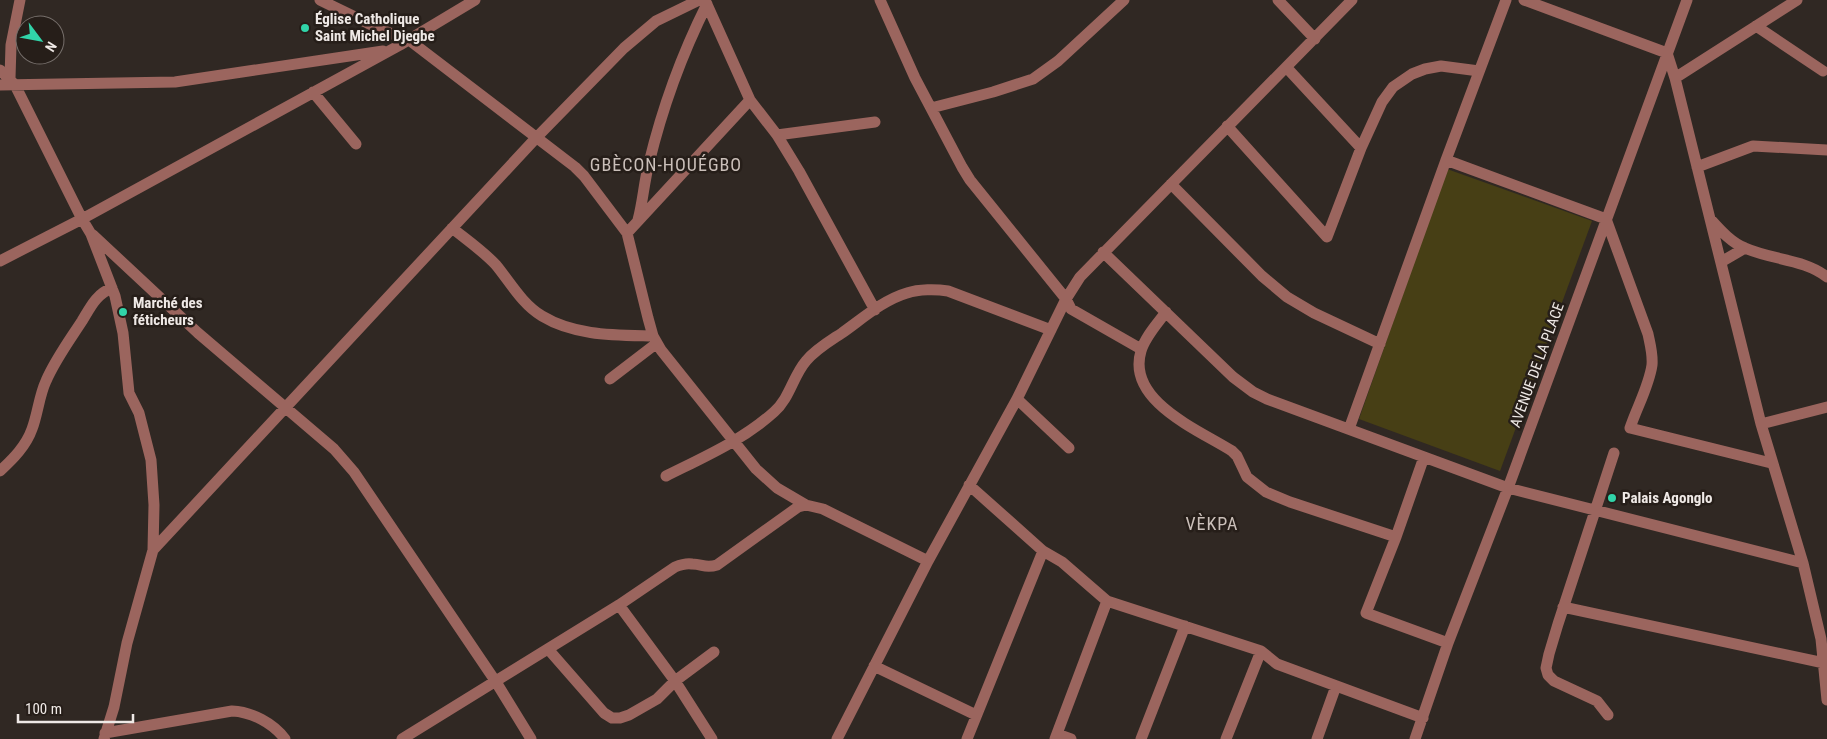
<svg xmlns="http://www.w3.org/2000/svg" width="1827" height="739" font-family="'Roboto Condensed',sans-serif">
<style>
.green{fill:#473f15}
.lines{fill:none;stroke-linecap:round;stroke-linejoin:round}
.minor{stroke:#9b655e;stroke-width:11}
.poi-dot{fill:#31d4a9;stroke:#261e19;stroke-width:2}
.labels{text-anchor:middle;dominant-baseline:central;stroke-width:5;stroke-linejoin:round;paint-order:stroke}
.poi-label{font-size:15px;font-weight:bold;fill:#efe9e6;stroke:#261e19;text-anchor:start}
.street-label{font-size:15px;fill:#efe9e6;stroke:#261e19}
.quarter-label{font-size:18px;letter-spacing:1px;fill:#cabfb9;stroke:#261e19}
</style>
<rect width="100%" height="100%" fill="#302823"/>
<path class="green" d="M1447,169l145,52 -92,250 -141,-52z"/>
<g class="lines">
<path class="minor" d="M320,0l64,31 25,9 166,127 9,9 43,57 21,85 5,18 8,14 95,119 21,19 29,17
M705,0l45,100 27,35 22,36 76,139
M880,0l35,78 47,89 8,13 96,119 5,10 70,40
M1278,0l37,39
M1524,0l143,53 8,25 86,346 42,139 18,76 6,61
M1756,26l67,45
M1287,68l74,80
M0,70l15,15 67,134 9,15 24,62 8,37 6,60 10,20 12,47 3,45 -1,45 -26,93 -13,64 -10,32
M10,78l1,-33 9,-45
M1675,78l122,-78
M0,85l175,-3 208,-31
M313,92l43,52
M931,108l62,-16 40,-13 25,-18 66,-61
M1227,126l100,111 34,-89 21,-46 11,-15 19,-13 13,-5 16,-3 38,5
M777,135l98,-13
M1446,160l160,59 42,115c2,10 5,20 4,31 -3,21 -15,42 -22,63l141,35
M1697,167l56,-21 74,4
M1171,184l91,92 25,21 27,16 66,31
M638,220c5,-19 6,-38 11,-57 13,-54 33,-109 58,-159
M1712,221c9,10 20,22 33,27 27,12 59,11 82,29
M452,228c15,12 31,23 44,37 14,17 26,39 46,51 33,20 73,19 111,20
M627,233l123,-133
M93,235l105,98 136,116 20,23 142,210 35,57
M1103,252l130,125 20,15 14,7 241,89 295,75
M0,261l82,-42 318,-174 75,-45
M1721,262l24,-14
M1166,312c-9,12 -21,25 -25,39 -15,50 58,79 91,100l5,5 10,21 19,15 24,10 106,35
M610,379l47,-36
M1017,399l52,49
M1761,424l66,-17
M1349,429l97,-269 60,-160
M1424,457l-28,80 -30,76 82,30
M0,471c13,-12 26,-25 32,-42 6,-16 7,-33 14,-48 9,-21 23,-40 36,-60 8,-13 14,-27 30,-33
M666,476c38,-19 77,-36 108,-64 16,-14 19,-36 32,-51 10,-12 24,-20 36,-28 20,-14 41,-33 65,-40 12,-4 29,-4 41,-2l103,39
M969,485l74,66 19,11 45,39 154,50 16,13 146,54
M153,550l383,-412 88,-90 32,-27 43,-21
M619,605l56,76 37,58
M1563,607l261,56
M548,649l56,64 8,5h8l9,-3 28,-16 18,-18 39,-29
M874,666l102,49
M1608,715l-11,-14 -43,-20 -6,-6 -2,-7 3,-14 9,-30 56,-171
M105,733l127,-22c20,1 41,12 53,28
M1057,734l14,5
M402,739l217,-134 56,-38c5,-2 11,-4 17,-3 11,0 13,5 25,1l81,-58 8,-2 17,4 105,52
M837,739l91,-178 89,-162 49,-100 14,-22 272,-277
M967,739l76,-188
M1055,739l52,-138
M1141,739l44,-113
M1226,739l35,-88
M1317,739l19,-53
M1415,739l33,-96 60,-155 179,-488"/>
</g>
<g class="poi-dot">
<circle cx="305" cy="28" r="5"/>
<circle cx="123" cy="312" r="5"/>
<circle cx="1612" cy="498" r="5"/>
</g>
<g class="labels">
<g class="poi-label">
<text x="315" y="19">Église Catholique<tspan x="315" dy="17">Saint Michel Djegbe</tspan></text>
<text x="133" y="303">Marché des<tspan x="133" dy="17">féticheurs</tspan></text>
<text x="1622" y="498">Palais Agonglo</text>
</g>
<g class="street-label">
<text transform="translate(1537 365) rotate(-70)">AVENUE DE LA PLACE</text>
</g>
<g class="quarter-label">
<text x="666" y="164">GBÈCON-HOUÉGBO</text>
<text x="1212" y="523">VÈKPA</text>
</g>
</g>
<g transform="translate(40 40) rotate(122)"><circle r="24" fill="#261e19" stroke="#766f6b"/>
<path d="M0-4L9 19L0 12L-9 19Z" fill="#31d4a9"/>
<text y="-8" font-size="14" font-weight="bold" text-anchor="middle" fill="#efe9e6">N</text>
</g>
<path d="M18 714v8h115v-8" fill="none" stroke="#efe9e6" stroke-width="2.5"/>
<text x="25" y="714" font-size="15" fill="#efe9e6" stroke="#261e19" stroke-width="4" paint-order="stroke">100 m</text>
</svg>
